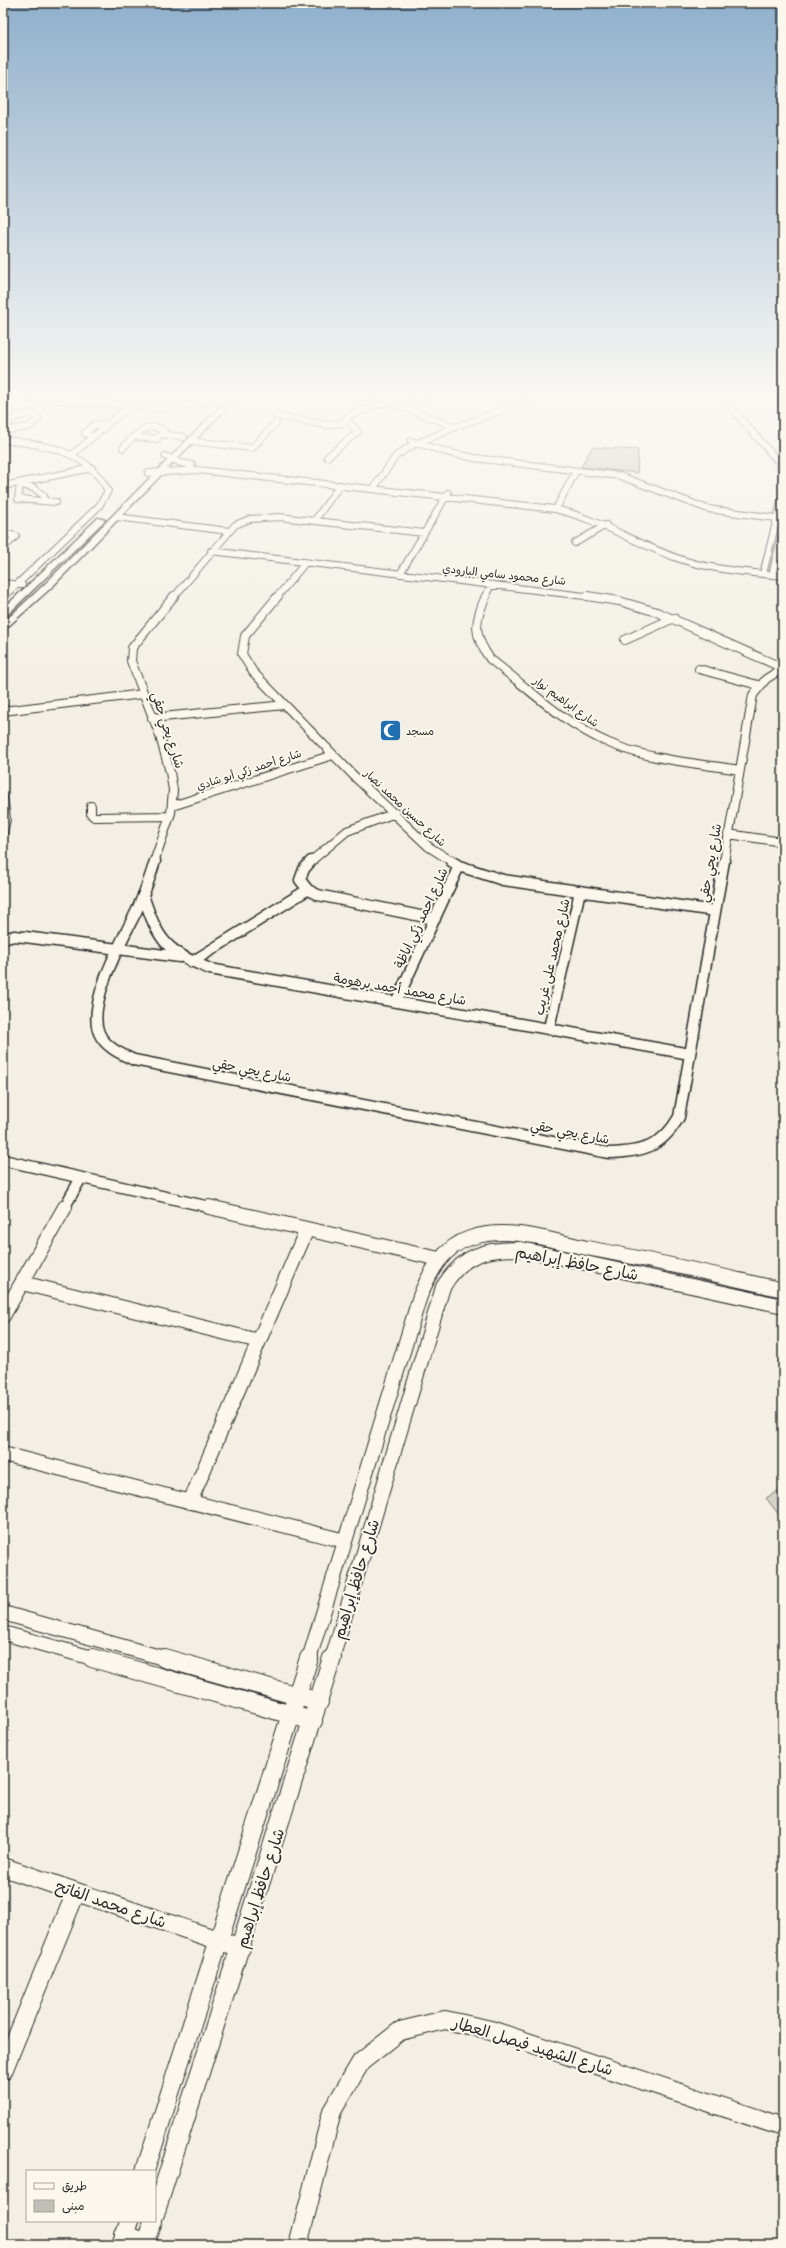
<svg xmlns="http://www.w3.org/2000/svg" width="786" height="2248" font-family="Sriracha,'Playpen Sans Arabic',sans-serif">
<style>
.green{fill:#d5d2c9;stroke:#807e7a}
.building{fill:#c0beb6;stroke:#2b2b2b}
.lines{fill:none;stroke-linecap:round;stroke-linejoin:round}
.minor-far4-casing{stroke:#2b2b2b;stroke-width:8}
.minor-far3-casing{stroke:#2b2b2b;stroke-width:10}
.minor-far2-casing{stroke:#2b2b2b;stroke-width:13}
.minor-far1-casing{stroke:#2b2b2b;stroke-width:16}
.minor-casing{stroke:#2b2b2b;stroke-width:20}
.tertiary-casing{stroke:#2b2b2b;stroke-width:3}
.minor-far4{stroke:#fbf7ec;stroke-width:6}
.minor-far3{stroke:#fbf7ec;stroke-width:8}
.minor-far2{stroke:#fbf7ec;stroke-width:10}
.minor-far1{stroke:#fbf7ec;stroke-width:14}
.minor{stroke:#fbf7ec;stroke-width:18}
.tertiary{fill:#fbf7ec;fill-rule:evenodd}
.labels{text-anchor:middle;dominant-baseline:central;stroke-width:4;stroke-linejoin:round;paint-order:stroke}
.far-street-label{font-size:11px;fill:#2b2b2b;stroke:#fbf7ec}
.far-poi-label{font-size:11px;fill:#2b2b2b;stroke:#fbf7ec;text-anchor:start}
.street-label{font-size:13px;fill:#2b2b2b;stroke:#fbf7ec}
.near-street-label{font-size:16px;fill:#2b2b2b;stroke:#fbf7ec}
</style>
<rect width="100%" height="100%" fill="#f3efe4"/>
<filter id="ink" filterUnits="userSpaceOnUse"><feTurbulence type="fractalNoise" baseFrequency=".025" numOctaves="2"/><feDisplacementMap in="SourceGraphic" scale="8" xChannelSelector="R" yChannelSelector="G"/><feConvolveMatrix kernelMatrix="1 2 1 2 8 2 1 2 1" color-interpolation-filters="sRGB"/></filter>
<g filter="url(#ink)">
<path class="green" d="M783,1488v32l-17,-22z"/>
<path class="building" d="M592,447l46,3 -1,23 -56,-6z"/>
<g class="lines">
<defs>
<path id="minor-far4" d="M367,393l88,34
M718,393l59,67 6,11
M3,395l160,14 34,-4 7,-3 9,-9
M402,406l32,-13
M32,413l7,6 -10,8 -19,3 -5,-5 10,-8z
M276,416l51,9 20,-3
M161,434l23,3
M93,437l-8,-4 9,-8 15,-2
M3,440c41,4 84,10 105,51l-9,15 -95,91
M191,441l61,7 24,-25
M411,441l35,11 29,6 145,18 88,33 75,10
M123,448c11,-12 23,-28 41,-18l-7,9 -22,-2
M73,454l55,-47
M165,456l16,7 11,2
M327,457l31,-25 -12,-13 2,-3 40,-15
M148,473l49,-3 358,39c43,10 78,33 119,48 35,13 73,15 109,19
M20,483l-2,16 38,3
M21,485l13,3 10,8 -1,5
M3,486l89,-18
M373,489l23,-33 13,-9 46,-20 95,-34
M558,505l18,-34
M116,517l113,14
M315,520l25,-35
M3,533l13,3 -7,7h-6
M575,543l31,-18
M211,551l382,46
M400,574l48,-81
M763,574l20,-80
M772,575l11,-45
M3,583l19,2
M174,597l61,-72 15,-6 29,-2 145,16
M277,597l28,-34
M485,597l6,-12"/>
<path id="minor-far3" d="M278,596l-33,40 -3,18 11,18 102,105 74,70 24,15
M486,596c-12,26 -13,39 4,63 38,29 74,65 119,84 40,17 87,20 130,27
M587,596l32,5 38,11 126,56
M3,598l2,-2
M625,640l49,-22
M699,669l59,16
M3,711l140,-17
M152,718l133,-13
M3,797l3,22 -3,14
M91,806v8l3,3 75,-1
M172,806l161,-51
M728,834l55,8
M154,862l17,-49 2,-23 -3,-18 -11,-39 -28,-72 1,-13 42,-52
M310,862l37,-31 48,-18
M724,862l29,-167 13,-16 17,-11"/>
<path id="minor-far2" d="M155,861c-5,17 -11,33 -18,49 -13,27 -51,93 -38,123 6,14 22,21 35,27l475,93c34,-1 53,-6 70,-36l45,-256
M311,861l-7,8 -4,11 8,10 10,5 117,24
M451,861l8,5 44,14 212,31
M143,895c15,45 22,56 67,74l480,85
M3,939l11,-3 11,1 155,20
M192,962l115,-72
M396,1002l63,-136
M549,1028l31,-137
M3,1160l211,48
M64,1208l17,-30"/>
<path id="minor-far1" d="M209,1207l230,52
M22,1283l237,58
M3,1316l62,-109
M3,1454l342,87
M190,1502l117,-273
M3,1613l164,46
M3,1633l93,26
M309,1659l111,-363c10,-24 23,-49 50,-58 38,-13 79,2 117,10 65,12 131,27 196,42
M332,1659l111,-372c20,-33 41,-38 78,-38l262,57"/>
<path id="minor" d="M92,1658l221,63
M164,1658l155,44
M3,1867l238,81
M3,2071l73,-179
M145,2171l164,-513
M155,2214l177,-556
M124,2234l26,11
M121,2245l8,-24
M145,2245l8,-24
M298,2245l34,-134 29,-49 39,-31 45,-11 46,10 292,97"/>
<path id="tertiary" d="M234,393h7l-188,193 -50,45v-8l44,-41z
M98,518l7,2 -99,96 -3,1v-8z"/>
</defs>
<use href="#minor-far4" class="minor-far4-casing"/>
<use href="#minor-far3" class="minor-far3-casing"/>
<use href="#minor-far2" class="minor-far2-casing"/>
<use href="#minor-far1" class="minor-far1-casing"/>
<use href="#minor" class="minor-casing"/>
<use href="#tertiary" class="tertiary-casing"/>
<use href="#minor-far4" class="minor-far4"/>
<use href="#minor-far3" class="minor-far3"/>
<use href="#minor-far2" class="minor-far2"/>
<use href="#minor-far1" class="minor-far1"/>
<use href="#minor" class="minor"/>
<use href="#tertiary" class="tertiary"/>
</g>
</g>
<linearGradient id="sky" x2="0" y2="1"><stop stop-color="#90b0cc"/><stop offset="0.56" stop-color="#faf8f3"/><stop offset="1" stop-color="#faf8f3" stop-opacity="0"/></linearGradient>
<rect width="786" height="708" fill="url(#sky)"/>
<defs>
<symbol id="mosque-square" viewBox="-11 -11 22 22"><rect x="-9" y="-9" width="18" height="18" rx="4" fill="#1f6fb2" stroke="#fbf7ec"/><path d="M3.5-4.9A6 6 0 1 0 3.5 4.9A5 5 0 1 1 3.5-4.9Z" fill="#fff"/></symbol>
</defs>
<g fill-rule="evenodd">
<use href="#mosque-square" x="378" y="718" width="25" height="25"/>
</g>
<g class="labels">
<g class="far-street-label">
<text transform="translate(504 575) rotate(6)">شارع محمود سامي البارودي</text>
<text transform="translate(566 702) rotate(36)">شارع ابراهيم نوار</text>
<text transform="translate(249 770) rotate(-18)">شارع أحمد زكي أبو شادي</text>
<text transform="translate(405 808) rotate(43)">شارع حسين محمد نصار</text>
</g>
<g class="far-poi-label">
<text x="406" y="731">مسجد</text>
</g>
<g class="street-label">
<text transform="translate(168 730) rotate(72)">شارع يحي حقي</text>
<text transform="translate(710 863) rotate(-80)">شارع يحي حقي</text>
<text transform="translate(421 918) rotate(-65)">شارع احمد زكي اباظة</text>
<text transform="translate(552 957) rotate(-77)">شارع محمد على غريب</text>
<text transform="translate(400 989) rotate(10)">شارع محمد أحمد برهومة</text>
<text transform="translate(252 1070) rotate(11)">شارع يحي حقي</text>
<text transform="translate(570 1132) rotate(11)">شارع يحي حقي</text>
</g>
<g class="near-street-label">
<text transform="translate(577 1263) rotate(11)">شارع حافظ إبراهيم</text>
<text transform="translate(356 1579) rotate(-73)">شارع حافظ إبراهيم</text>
<text transform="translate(260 1888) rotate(-72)">شارع حافظ إبراهيم</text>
<text transform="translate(111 1904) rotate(19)">شارع محمد الفاتح</text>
<text transform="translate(533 2046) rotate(17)">شارع الشهيد فيصل العطار</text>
</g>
</g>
<rect width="786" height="2248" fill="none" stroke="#fbf7ec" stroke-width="16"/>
<rect x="8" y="8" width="770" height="2232" fill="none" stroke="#2b2b2b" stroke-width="1.5" filter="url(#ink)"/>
<rect x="26" y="2170" width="130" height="52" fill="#fbf7ec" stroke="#a8a59f"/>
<rect x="34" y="2183" width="20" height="6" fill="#fbf7ec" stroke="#a8a59f"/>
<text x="62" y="2190" font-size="12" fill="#2b2b2b">طريق</text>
<rect x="34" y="2200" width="20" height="12" fill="#c0beb6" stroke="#a8a59f"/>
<text x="62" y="2210" font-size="12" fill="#2b2b2b">مبنى</text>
</svg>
